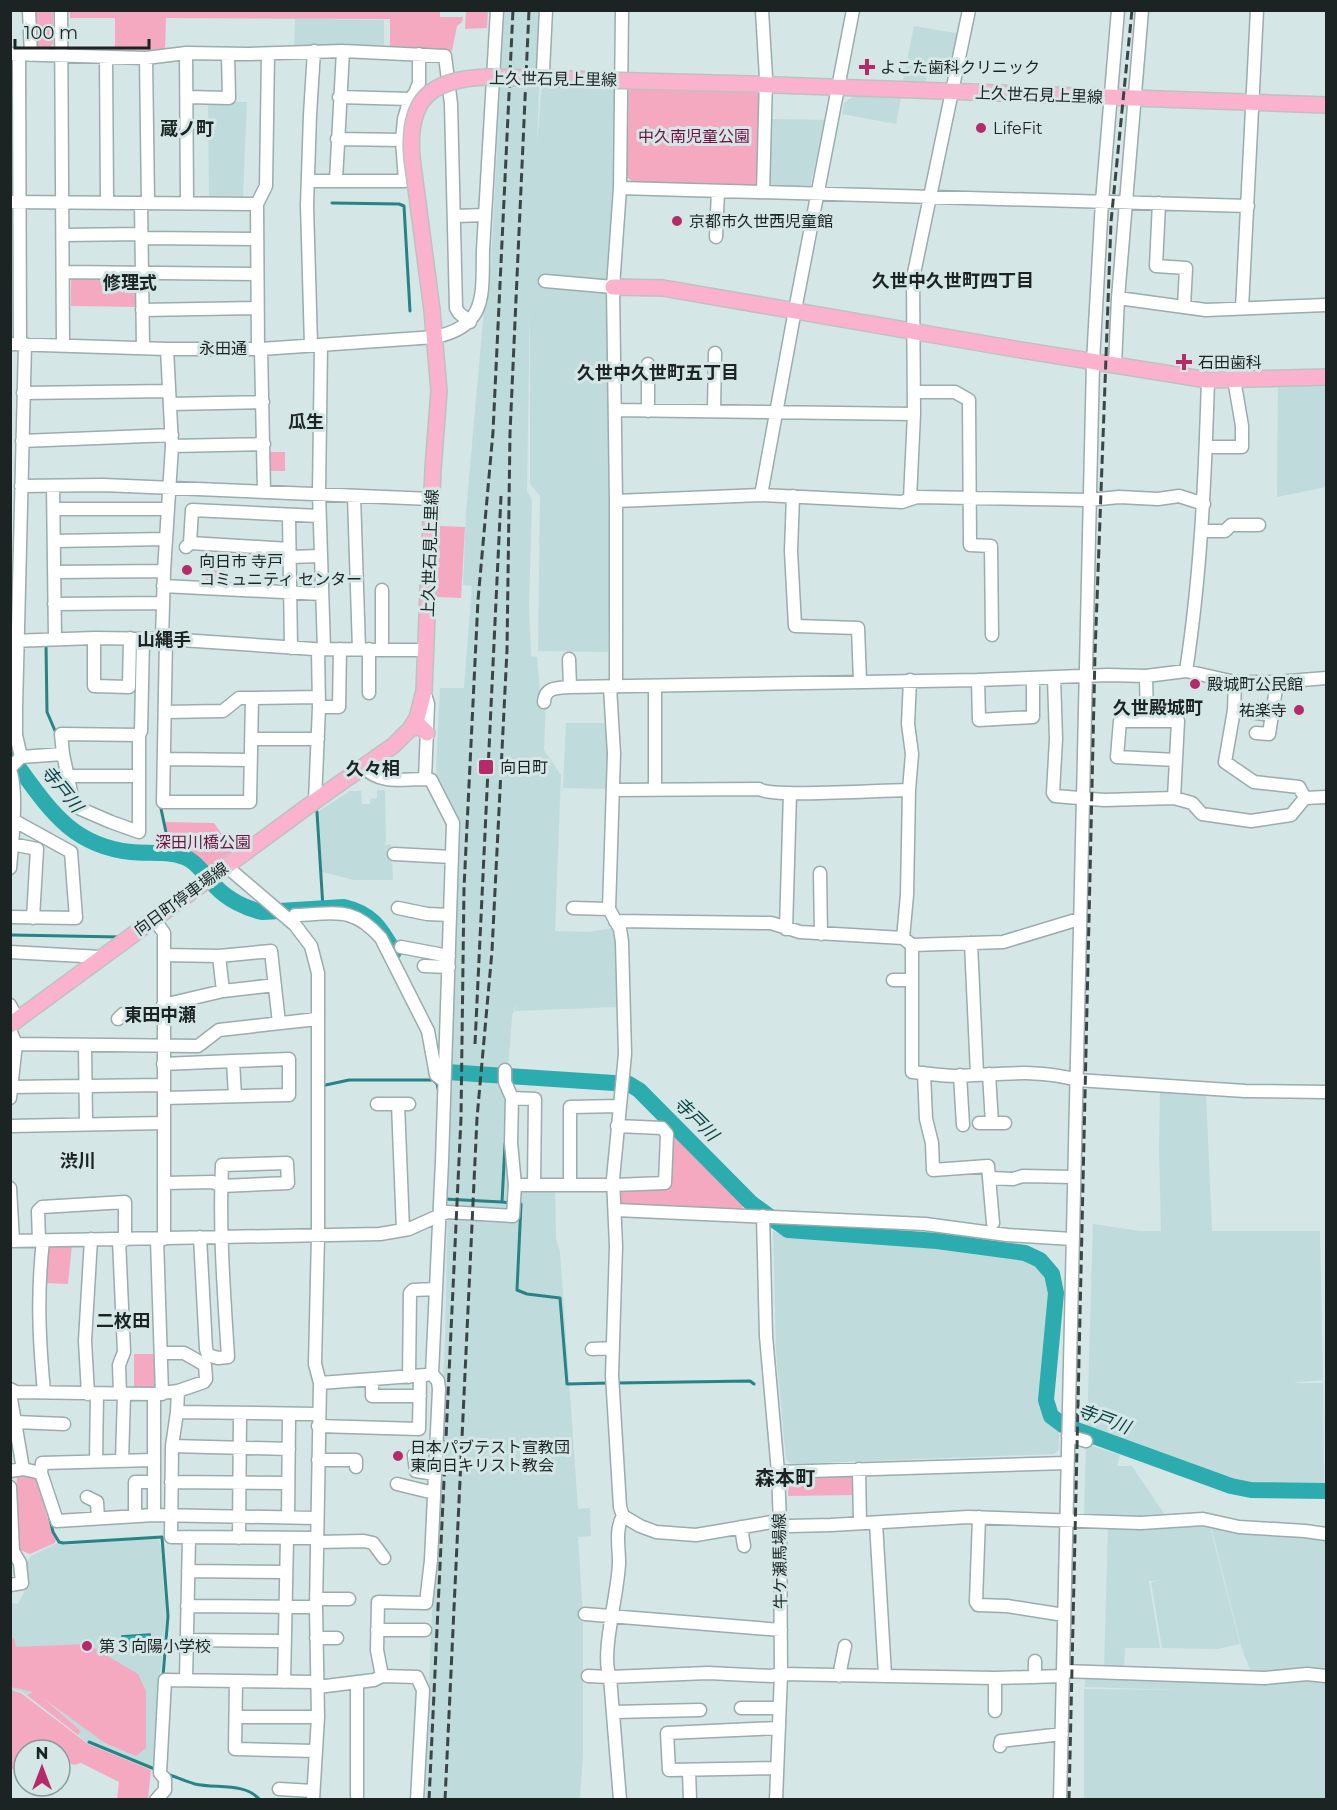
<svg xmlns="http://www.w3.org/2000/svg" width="1337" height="1810" font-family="Montserrat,'Noto Sans JP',sans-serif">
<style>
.built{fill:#c0dbdb}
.green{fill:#f4a9c1}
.water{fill:#2cacaf;stroke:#278385;stroke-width:1.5}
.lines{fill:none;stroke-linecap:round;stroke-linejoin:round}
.stream{stroke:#278385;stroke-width:3}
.river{stroke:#2cacaf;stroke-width:16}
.minor-casing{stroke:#9aacac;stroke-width:15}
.major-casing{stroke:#bfc1c1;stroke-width:18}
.minor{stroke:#fff;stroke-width:12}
.major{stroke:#fbb2cd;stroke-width:15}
.rail{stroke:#3c4545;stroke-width:3;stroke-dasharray:9 4.5;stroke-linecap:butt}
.major-bridge-casing{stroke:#bfc1c1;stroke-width:18;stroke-linecap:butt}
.major-bridge{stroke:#fbb2cd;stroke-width:15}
.poi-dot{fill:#b52b69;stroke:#d4e6e6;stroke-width:2}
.labels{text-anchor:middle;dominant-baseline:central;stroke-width:6;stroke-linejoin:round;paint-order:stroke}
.poi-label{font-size:16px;fill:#1c2323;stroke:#d4e6e6;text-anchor:start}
.street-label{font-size:16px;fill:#1c2323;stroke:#d4e6e6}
.park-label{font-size:16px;fill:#72103f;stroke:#d4e6e6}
.neighbourhood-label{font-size:18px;font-weight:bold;fill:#1c2323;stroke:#d4e6e6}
.water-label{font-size:18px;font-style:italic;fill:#053f40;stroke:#d4e6e6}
.quarter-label{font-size:20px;font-weight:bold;fill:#1c2323;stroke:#d4e6e6}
</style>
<rect width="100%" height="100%" fill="#d4e6e6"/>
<path class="built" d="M504,11h38l-5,133 5,-61 78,2 -12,567 -70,-1 2,-155 -10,-12v-178l-3,184 5,11 -3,105 2,50 6,1 4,45 5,1 -2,47 17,25 -6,156 33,1 26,-4 2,3 2,76 -103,4 2,-8 -5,13 -6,82 4,90 45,2 1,49 4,13 18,257 12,-1 1,28 -13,1 5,78v140l-3,44 -154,1 -1,-36 20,-423 11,-522 -20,-39 1,-33 3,-59h24l8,-102 -9,-1 3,-73 21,-236 4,-10z
M295,19l89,1v24l-2,3 -88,1z
M914,26l47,8 -7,28 -24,-4 -4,23h-23z
M852,97h49l-5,27 -54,-10 2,-11z
M208,102h39l-4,95h-34z
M769,119l56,1 -15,67 -42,-1z
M1278,383h48v104l-49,10z
M566,723h44v66l-47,-1z
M377,790h8l1,52 -3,3 8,-1 2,36h-39l-32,-8 -3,-61 31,-20h11l1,13h8v-5l7,-1z
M1160,1090l46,3 6,138h108l3,149 -32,3h32l1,102 -82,-2 -155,-54 6,-205 47,7h21l-2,-80z
M773,1231l15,7 126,7 110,15 17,10 8,22 -9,107 2,13 8,12 9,6v20l-5,4 -263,10 -5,-5 -10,-107z
M1086,1444l34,11 -3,11h15l37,55 -85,-3z
M1209,1523l31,121 -23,5 -55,-1 -11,-66 11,-2 -13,1 11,67h-35l-1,22h-20l4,-143z
M1210,1523l115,14 1,134 -19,-3 -56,4 -9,-23z
M155,1538l4,2 2,7 5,69 -8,81 -4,70 -63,-25 -3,1 -66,-51 -11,-3 -1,-86 8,1 6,-12 1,-8 -2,-20 4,-1 4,-7 27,-13 8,2z
M1085,1672l117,4v8l1,-7 123,2v120h-242v-110l94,1 -93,-3z"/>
<path class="green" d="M440,10v7h23l-1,5 -5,4 -5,25 -62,-2v-30l-224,-1 -1,32h-50v-32h-45v-7z
M32,11h21v33l-5,5 -10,-1 -4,-3z
M466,11h22l-1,17 -22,1z
M629,86l128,3 4,5 -1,90 -6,2 -121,-4 -6,-5z
M71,277h63l4,3v27l-67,-1z
M268,452h17v19h-17z
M440,526l25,1 -4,71 -24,-1z
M207,561l18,1 -1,22h-18z
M164,822l50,1 19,27 -26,19 -10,-9 -23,-12z
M677,1136l69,68 -5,5 -118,-2 -4,-5 -1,-10 4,-4 47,-1 1,-50z
M50,1245h22l-4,39 -25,-1 4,-35z
M134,1354h24l-2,36h-22z
M30,1471l6,6 15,53 5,10 -1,3 -25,11 -12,-5 -2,-51 1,-23z
M851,1474l4,5v16l-67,1v-15l4,-4z
M14,1638l2,9 71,-3 51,30 8,17v57l-10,8 -31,-13 -62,-45 38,33 -3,4 -51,-40 6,-3 -22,-5v-48z
M11,1690l10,3 67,51 63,26 -3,29h-31l2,-17 -38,-19 -7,2 -13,-6 -1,-9 -21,-2v2h-15v18l-13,1z"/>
<path class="water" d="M150,1634l1,14 -28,2 -1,-14z"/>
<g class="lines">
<path class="stream" d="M332,203l67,1 5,2 6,105
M46,644l1,68 9,21
M160,804l7,33 8,18
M317,812l6,96
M12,935l108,2
M321,1086l28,-6h84l4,4 2,9
M505,1144l-3,58 8,1
M444,1199l58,3
M516,1203l5,1 -4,86 10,4 33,4 7,86 43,-1
M617,1383l133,-2 4,3
M49,1515l4,17 6,10 4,1 99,-6 6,79 -5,60
M89,1742l68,28
M167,1774c9,3 18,7 28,10 21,5 50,-2 65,16"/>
<path class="river" d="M10,756c36,47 57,89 121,96 18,2 43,-2 59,8 10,6 17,18 25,26 12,13 31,23 48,26l81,-5c27,6 37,21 50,45
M438,1058l5,11 4,3 182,12 10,6 112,113 37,27 149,11 88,12 15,7 12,14 4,19 -10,107 5,16 12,9 168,61 20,4 75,1"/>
<defs>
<path id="minor" d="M29,10l2,45
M61,10l2,336
M762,10l4,68 -3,114
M186,53l1,149
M10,54l136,4 40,-5 63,1 94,-3 102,5 6,48 5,204 3,5 11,9
M19,54l1,290
M106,58l1,144
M146,58l2,144
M543,71l3,-61
M187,97l42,1 -1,-44
M339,97l71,2
M337,139l65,1
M336,180l7,-129
M308,181h97l-3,-41 2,-21 6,-20 5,-6 4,-10v-29
M620,188l628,18
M10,202l247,2
M141,203l2,144
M1159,203l-3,63 30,2 -2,39
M455,216l30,-1
M63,235l78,-1
M716,237l2,-46
M141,238l116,1
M63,272l194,2
M545,281l68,6
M1118,298l24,-288
M1242,308l15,-298
M142,310l115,-2
M10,344l157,5h94l174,-12c53,-11 47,-43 48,-87l14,-240
M311,345l-4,-140 3,-90 4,-64
M321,345l-2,148 5,156
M258,349l-1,-145 9,-18 2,-132
M261,349l3,143
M1115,365l3,-67 88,12 120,-5
M914,392h41l14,8 1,145 21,1 1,89
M23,393l146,-2
M170,404l93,-2
M615,410l299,4
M648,411v-47
M714,411l1,-58
M22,441l150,-6
M172,446l92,-2
M1206,447h36v-21l-8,-47
M21,486l82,-1 328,14
M53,486l2,152
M761,495l34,-185 58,-300
M354,496l5,153
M793,496l-2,55 4,75 63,2 2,53
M910,499l4,-85 -1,-136 56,-268
M616,501l145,-6 141,7 15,-5 172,3 30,-3 39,2 21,-3 25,8
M54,509h113
M289,516l2,132
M1202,531h23l6,-6h28
M54,541l112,-2
M190,543l2,-33 127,6
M186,547l4,-4 99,6
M290,557l30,-1
M54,572l110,-1
M163,586l158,8
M54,604l109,-1
M94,638v48l35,1 1,-49
M162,639l2,-68 8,-125 -5,-97
M12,641l82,-3 72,1 148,10 112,1
M382,649v-59
M569,659l1,28
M1186,671c15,-97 19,-193 22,-291
M1146,676l1,45
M1054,678l2,61 -3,54 2,3 49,4 70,-2 18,5 10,11 49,7 40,-6 14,-17 21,-1
M978,680l1,40 54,-3v-38
M1235,682l-1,28 -9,52 29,20 45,5 6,11
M610,687l4,67 -5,155 11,20 2,13 3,112 -12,125 3,67 -4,129 8,132 3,9c-8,13 -4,31 -4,46 0,28 -19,93 -9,115l10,123
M616,687v-186l-3,-214 7,-99 2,-178
M369,693v-44
M252,698l67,-1
M544,702c1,-15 13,-14 26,-15l408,-7 130,-5 38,1 40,-5 49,11h42l49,-4
M319,707h20l1,-58
M1234,710l38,5
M165,712l58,-1 16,-13h13l-2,104h-87l3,-163
M1256,733l13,1 8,-52
M139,735l-78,-1 2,20 11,52 37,16 28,10v-97l2,-4 2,-92
M251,739h67
M21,757l42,-3
M165,759l86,1
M363,767c19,18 38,12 62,12l3,-75 -4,-13
M10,768l11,-11 -5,-22v-26l9,-365
M10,770c8,20 2,75 0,98
M68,776h71
M613,790l146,-1c14,9 126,1 150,1
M655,790v-103
M1174,798l4,-77h-58l-3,36 59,3
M315,801l4,-94 -1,-58
M12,844l25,5 -4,69
M394,854l58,3
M226,866l69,59 16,21 7,27v263l-3,128 5,19 -4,224 2,110 -5,83
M820,873l1,61
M398,908l29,6 23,1
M573,908l36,1
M295,915c39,-1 57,-10 86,23l47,93 8,44 8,6
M10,917l66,1 -5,-66 -58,-32
M154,919l10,14v306
M615,921l156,2 29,9 103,6 9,7 91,-3 76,-23
M786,929l4,-136
M903,938l4,-43 2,-105 3,-36 -4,-30 2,-44
M971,943l6,131
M912,945v127c14,1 29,4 43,4 40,-1 82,-8 122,4l168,11 81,1
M401,947l48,9
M10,952l91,5
M164,955l55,1 52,-5 8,72
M219,956l4,35
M424,966l25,1
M893,980h19
M10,1005l8,15
M163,1005l60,-14 52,-6
M118,1019l5,-5h40
M10,1030l6,14 -6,54
M16,1044l182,2 21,-16 98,-11
M85,1045l1,78
M163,1064l70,-3 2,35
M505,1070v12l7,16 -1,45 4,42
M924,1073l2,46 6,24 1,27 55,-4 5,57
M989,1074l3,49h13
M960,1075l3,50
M10,1087l154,-2
M164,1098l125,-3v-36l-56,2
M512,1098l23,1 -1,86
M377,1104h32
M398,1104l5,126
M979,1123h13
M10,1126l154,-3
M990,1178l23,1 10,-3 51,1
M164,1183l49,-1 8,4 67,-3 -1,-20 -65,2c-3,65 2,128 6,192l-10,1 -10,-3 -2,-6 -6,-112
M570,1185v-78l50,-1
M10,1188l3,53
M616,1210l309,14 82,11 65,4
M763,1216l3,120 12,136 2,52 1,150 -5,126
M157,1239l5,155
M39,1240l-1,-29 4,-4 83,-5v38
M43,1240c-6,55 -4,98 1,152
M119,1240l5,112 -5,13 1,29
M10,1241l370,-7 29,-5 38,-17 66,4 2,-31h99l51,-2 2,-49 -5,-6 -45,-2
M592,1349l21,-1
M409,1377l1,-84 3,-3 23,-1
M372,1380v16h48
M320,1383l106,-8
M10,1389l6,3 138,2
M178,1391l-1,21 141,2
M10,1393l13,76 18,4
M88,1394l-3,-53 6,-102
M177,1412l-5,34 -1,91 146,1
M15,1422l49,2
M318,1426l101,3 1,-53
M1068,1436l18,5
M172,1446l117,3
M414,1455l2,16 19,3
M153,1460l-111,3 -1,10 16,48 97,-6 163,3
M318,1460h38v7
M96,1461l1,-67
M122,1461l2,-67
M859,1469l1,54
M10,1471l13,-2
M778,1472l289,-9
M171,1482l117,1
M397,1484l37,9
M10,1487l3,64 7,12 2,20 -12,2
M87,1497l10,5 1,16
M154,1515v-121l24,-3 26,-9 2,-3 -1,-14 -21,-12h-23
M135,1516v-34h19
M623,1516l17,10 16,6 40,3 76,-13 17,4 42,-1 137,-8 173,6 62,-4 36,8 66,4 21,3
M288,1517l1,-102
M979,1517l-3,85 2,3 29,1 57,9
M876,1523l9,152
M741,1527l3,19
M239,1538l1,-124
M317,1542l47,-1 9,2 11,15
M188,1571l97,1
M316,1599h33
M187,1606l129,1
M585,1614l196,16
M377,1630h48
M316,1638h21
M187,1640l98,1
M1063,1671l202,7 42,-4 19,2
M382,1676l-5,-26 1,-48 48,1 5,-43 8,-171 -1,-8 -6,-7 10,-213 11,-338 -22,-43 -6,-1
M588,1676l22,1 98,-4 63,3 10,-2 214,4 68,-2
M839,1676l6,-30
M1035,1677v-16
M186,1680l3,-143
M236,1681l-1,68 80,2
M284,1682l3,-144
M318,1687l56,-7 8,-4 35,1 6,13 -6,110
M741,1708h38
M995,1711v-33
M613,1712l87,-2
M236,1717h82
M1000,1746l1,-5 61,-7
M777,1768l-108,2 -2,-37 111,-5
M689,1771l1,29
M279,1789l34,2
M357,1796v-114
M156,1800l9,-10v-11l-5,-6 5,-93 153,2
M1060,1800l33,-1438 9,-161 16,-191"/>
<path id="major" d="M751,84l575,21
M613,287l50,1 352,61 193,31 118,-3
M410,729l10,-3 7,7
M10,1025l305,-224 79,-56 16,-16 7,-11 7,-27 9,-222 6,-78 -7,-81"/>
</defs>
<use href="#minor" class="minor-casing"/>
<use href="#major" class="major-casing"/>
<use href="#minor" class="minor"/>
<use href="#major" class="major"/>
<path class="rail" d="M475,1044l26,-548
M429,1800l32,-682 3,-230 14,-288 15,-168 20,-422
M445,1800l32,-682 15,-167 15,-301 3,-217 19,-423
M1069,1800l26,-1146 16,-432 21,-212"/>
<defs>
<path id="major-bridge" d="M432,310l-20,-152c-5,-59 18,-79 75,-81l264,7"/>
</defs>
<use href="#major-bridge" class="major-bridge-casing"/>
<use href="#major-bridge" class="major-bridge"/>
</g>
<g class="poi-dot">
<path d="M864 58h6v6h6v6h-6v6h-6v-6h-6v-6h6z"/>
<circle cx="981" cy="128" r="6"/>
<circle cx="677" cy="221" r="6"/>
<path d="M1181 353h6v6h6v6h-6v6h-6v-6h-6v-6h6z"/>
<circle cx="187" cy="570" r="6"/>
<circle cx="1195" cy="684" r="6"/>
<circle cx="1299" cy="710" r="6"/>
<rect x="478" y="759" width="16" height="16" rx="3"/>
<circle cx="398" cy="1456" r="6"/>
<circle cx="87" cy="1646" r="6"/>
</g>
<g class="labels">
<g class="poi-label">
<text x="880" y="67">よこた歯科クリニック</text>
<text x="993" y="128">LifeFit</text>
<text x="689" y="221">京都市久世西児童館</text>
<text x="1198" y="362">石田歯科</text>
<text x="199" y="561">向日市 寺戸<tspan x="199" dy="18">コミュニティ センター</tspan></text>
<text x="1207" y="684">殿城町公民館</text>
<text x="1287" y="710" text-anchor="end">祐楽寺</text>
<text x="500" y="767">向日町</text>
<text x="410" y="1447">日本パブテスト宣教団<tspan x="410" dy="18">東向日キリスト教会</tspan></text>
<text x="99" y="1646">第３向陽小学校</text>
</g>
<g class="street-label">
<text transform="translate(553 79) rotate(1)">上久世石見上里線</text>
<text transform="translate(1039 95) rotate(2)">上久世石見上里線</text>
<text x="223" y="348">永田通</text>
<text transform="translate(430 553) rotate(-88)">上久世石見上里線</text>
<text transform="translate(181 899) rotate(-36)">向日町停車場線</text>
<text transform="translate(780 1561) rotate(-91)">牛ケ瀬馬場線</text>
</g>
<g class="park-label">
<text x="694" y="136">中久南児童公園</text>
<text x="203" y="842">深田川橋公園</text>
</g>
<g class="neighbourhood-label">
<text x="187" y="129">蔵ノ町</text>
<text x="953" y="281">久世中久世町四丁目</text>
<text x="130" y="283">修理式</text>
<text x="658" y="373">久世中久世町五丁目</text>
<text x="306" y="422">瓜生</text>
<text x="164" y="640">山縄手</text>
<text x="1158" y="708">久世殿城町</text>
<text x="373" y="769">久々相</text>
<text x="160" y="1015">東田中瀬</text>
<text x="78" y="1161">渋川</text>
<text x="123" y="1321">二枚田</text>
</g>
<g class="water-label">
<text transform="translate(62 789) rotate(51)">寺戸川</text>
<text transform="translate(696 1119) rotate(45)">寺戸川</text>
<text transform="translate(1104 1419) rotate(20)">寺戸川</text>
</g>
<g class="quarter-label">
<text x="785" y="1478">森本町</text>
</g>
</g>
<rect width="1337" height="1810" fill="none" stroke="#1c2323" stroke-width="24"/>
<g transform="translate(42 1768)"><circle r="28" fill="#d4e6e6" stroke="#8a9898" stroke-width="1.5"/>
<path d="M0-4.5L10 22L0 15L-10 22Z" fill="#b52b69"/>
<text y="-9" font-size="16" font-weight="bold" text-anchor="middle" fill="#1c2323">N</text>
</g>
<path d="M15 39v9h134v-9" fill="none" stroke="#1c2323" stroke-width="3"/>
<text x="24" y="39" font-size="18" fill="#1c2323" stroke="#d4e6e6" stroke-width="4.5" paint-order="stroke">100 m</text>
</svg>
